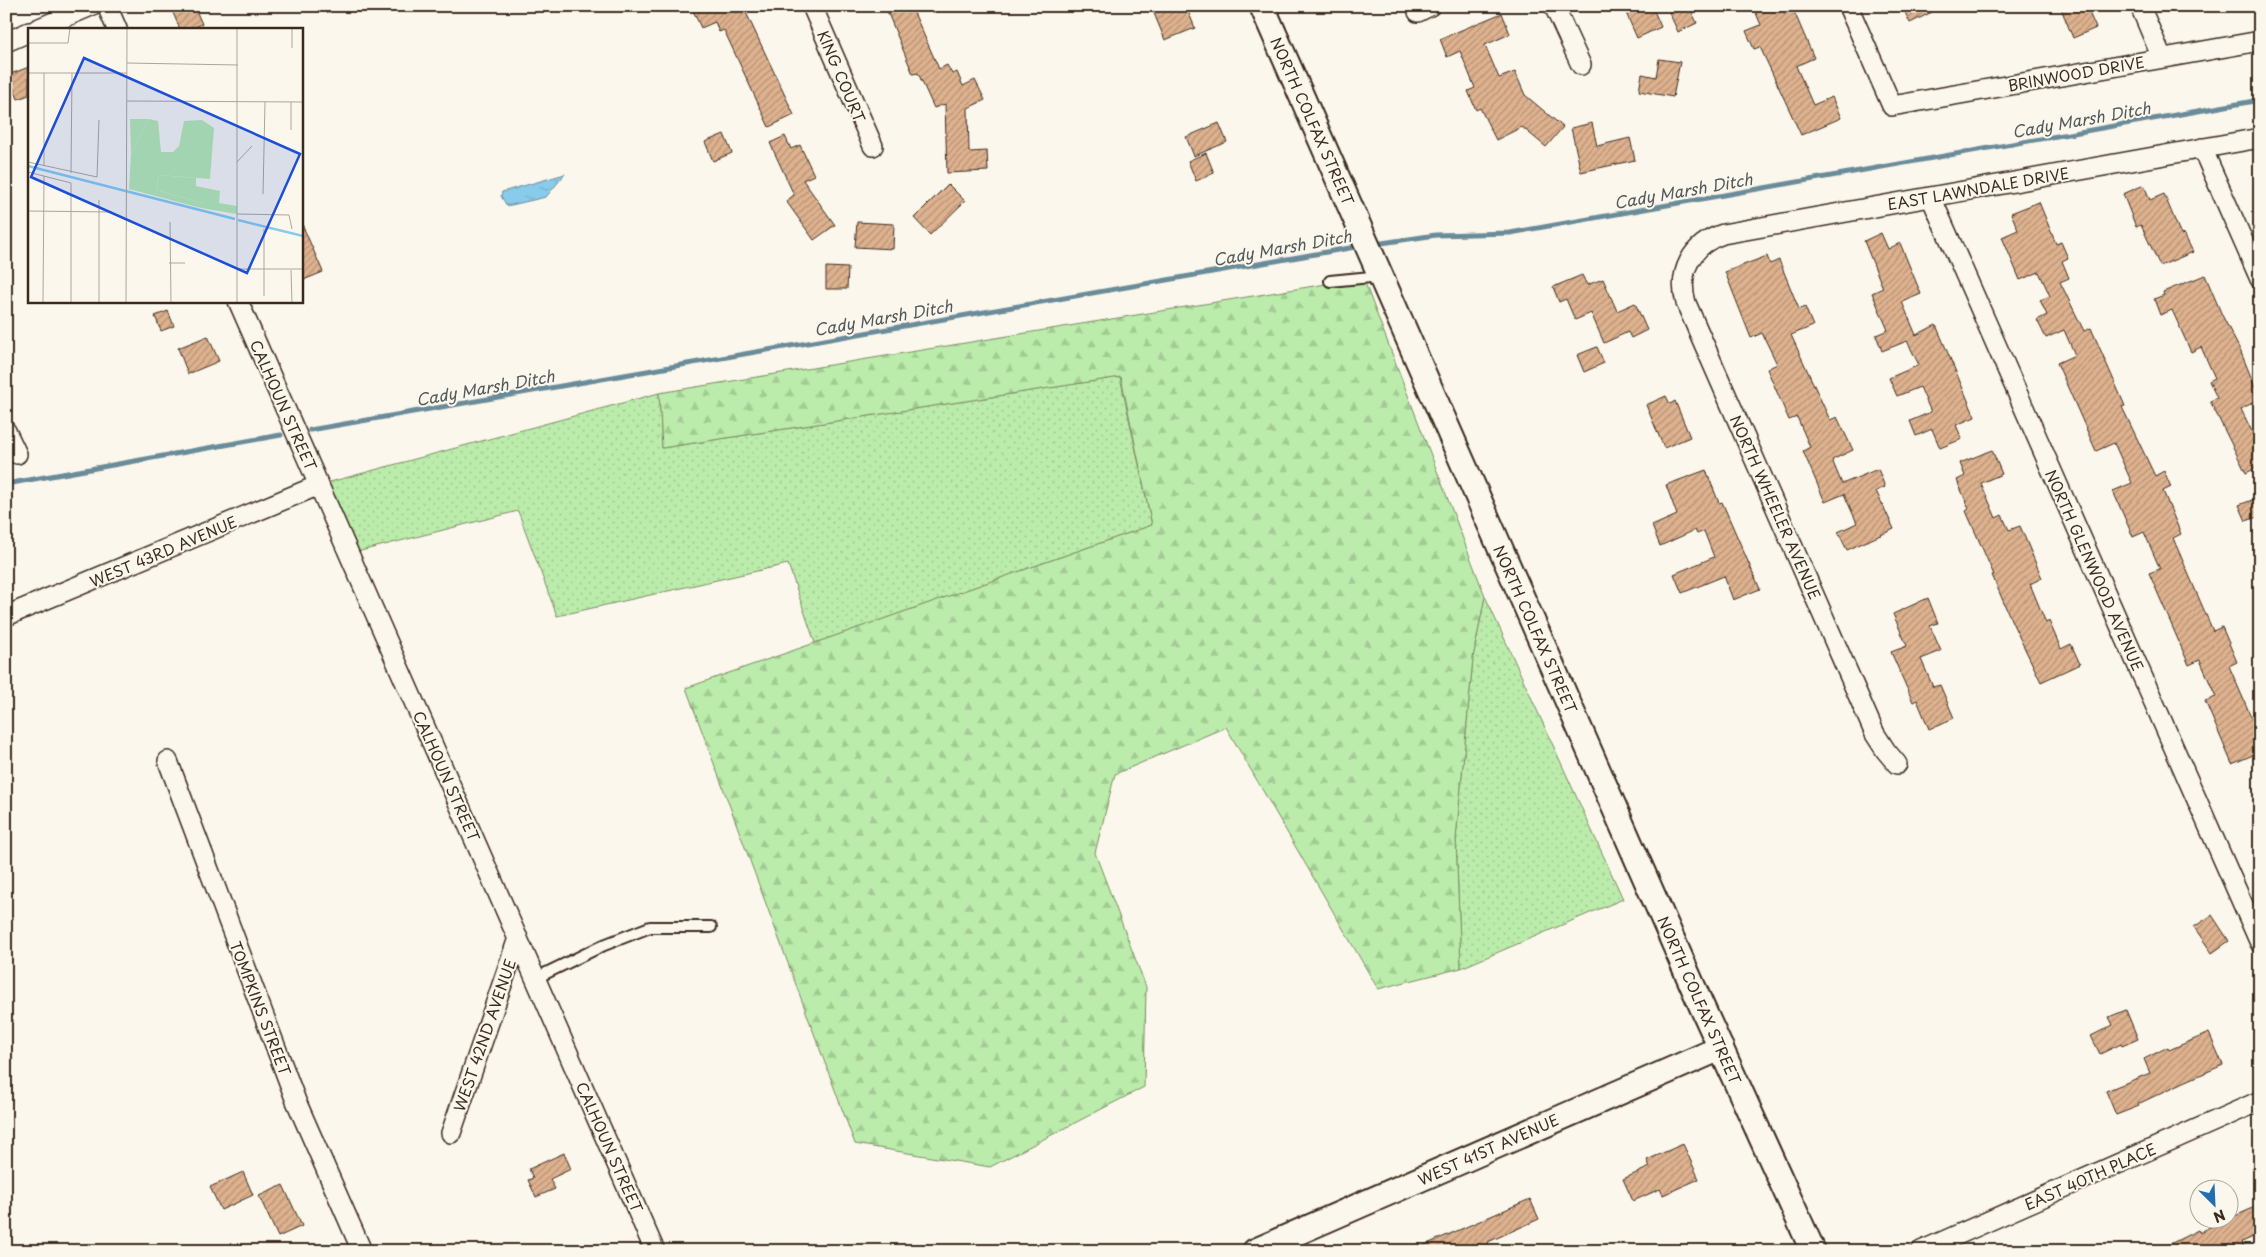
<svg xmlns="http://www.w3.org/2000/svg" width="2266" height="1257" font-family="'Playpen Sans',sans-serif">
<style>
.grass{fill:url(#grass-dots);stroke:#7b8b64}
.forest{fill:url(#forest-firs);stroke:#7b8b64}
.water{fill:url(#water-ripples);stroke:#6a8b99}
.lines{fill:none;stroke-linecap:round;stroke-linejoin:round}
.stream{stroke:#6a8b99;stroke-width:5}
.building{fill:url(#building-hatch);stroke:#3b2a1e}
.service-casing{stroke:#3b2a1e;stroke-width:14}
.minor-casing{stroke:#3b2a1e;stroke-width:22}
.tertiary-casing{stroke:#3b2a1e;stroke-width:28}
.service{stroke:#fbf7ec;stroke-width:10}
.minor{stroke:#fbf7ec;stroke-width:19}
.tertiary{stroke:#fbf7ec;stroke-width:24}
.labels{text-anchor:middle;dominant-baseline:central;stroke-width:4;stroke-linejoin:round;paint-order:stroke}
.street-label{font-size:15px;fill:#3b2a1e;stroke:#fbf7ec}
.water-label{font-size:16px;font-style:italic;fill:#525a5c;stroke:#fbf7ec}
.inset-river{fill:none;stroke:#89cbeb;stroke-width:2.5}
.inset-road{fill:none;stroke:#aea59a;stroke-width:1}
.view{fill:#1d4ed8;fill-opacity:0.15;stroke:#1d4ed8;stroke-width:2.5}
.inset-edge{fill:none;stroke:#3b2a1e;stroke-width:2.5}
</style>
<defs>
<pattern id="grass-dots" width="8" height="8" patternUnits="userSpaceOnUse" patternTransform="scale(1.25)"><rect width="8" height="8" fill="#bbecab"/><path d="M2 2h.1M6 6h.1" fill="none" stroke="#a2cb93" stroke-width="1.8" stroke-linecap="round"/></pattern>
<pattern id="forest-firs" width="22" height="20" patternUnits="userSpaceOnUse" patternTransform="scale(1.25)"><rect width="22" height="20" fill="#bbecab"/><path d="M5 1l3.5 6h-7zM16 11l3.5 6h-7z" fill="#a2cb93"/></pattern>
<pattern id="water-ripples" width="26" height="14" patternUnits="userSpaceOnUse" patternTransform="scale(1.25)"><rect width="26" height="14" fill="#89cbeb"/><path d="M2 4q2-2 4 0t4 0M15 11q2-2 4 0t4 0" fill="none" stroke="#77aec9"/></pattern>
<pattern id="building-hatch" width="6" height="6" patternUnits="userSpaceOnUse" patternTransform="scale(1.25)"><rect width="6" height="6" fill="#deb28f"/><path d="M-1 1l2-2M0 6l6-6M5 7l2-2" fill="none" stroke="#b59174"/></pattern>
</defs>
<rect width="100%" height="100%" fill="#fbf7ec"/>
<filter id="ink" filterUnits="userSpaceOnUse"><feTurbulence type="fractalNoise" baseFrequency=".02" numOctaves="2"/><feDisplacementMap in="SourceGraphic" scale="10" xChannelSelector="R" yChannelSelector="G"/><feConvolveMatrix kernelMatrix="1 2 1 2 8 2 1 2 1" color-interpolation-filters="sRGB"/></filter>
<g filter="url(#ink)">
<path class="grass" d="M1120,377l32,148 -337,118 -27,-79 -231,52 -39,-105 -169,43 -30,-69 340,-92 3,55z
M1485,596l138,303 -162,69 -5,-129 17,-181z"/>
<path class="forest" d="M1363,278l122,318 -12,62 -17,181 5,129 -83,21 -152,-262 -111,47 -20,79 51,134 -2,100 -154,80 -135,-23 -169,-456 466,-163 -31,-148 -459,71 -3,-55z"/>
<path class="water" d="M565,174l-19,23 -39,9 -6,-10 1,-4z"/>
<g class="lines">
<path class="stream" d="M1375,244l61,-9 74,-2 750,-133
M310,430l1051,-184
M6,484l275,-49"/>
</g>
<path class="building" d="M170,6h24l8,18 -12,5h-10z
M691,6h52l51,109 -25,12 -45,-97 -5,2 -4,-10 -14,6z
M885,6h26l28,63 8,-4 5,9 5,-2 6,14 12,-6 10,20 -17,8 1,44 18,-1 1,20 -41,2 -2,-69 -11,4 -16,-35 -5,1z
M1151,6h35l9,22 -30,12z
M1623,6h29l9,21 -24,11z
M1682,6h7l8,17 -19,9 -9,-20z
M1753,6h27l4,7 9,-4 21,49 -18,8 17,39 19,-8 9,21 -40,17 -41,-88 -6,2 -8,-18 15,-6z
M1902,6h42l-34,17z
M2060,6h26l10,22 -23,10z
M1502,13l8,21 -25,11 14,33 16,-6 10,23 38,32 -17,20 -24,-20 -26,13 -16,-32 -4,2 -8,-19 7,-3 -15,-37 -13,6 -7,-18z
M1659,59l21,3 -7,35 -34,-6 3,-17 14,3z
M29,67v28l-11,4 -10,-24z
M1219,123l8,19 -33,14 -8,-19z
M1592,123l5,23 33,-8 5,22 -54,12 -10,-44z
M724,134l8,19 -19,8 -8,-19z
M785,136l6,13 9,-4 14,30 -11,5 32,45 -21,15 -28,-39 8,-6 -24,-52z
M1206,153l8,20 -18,8 -8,-20z
M948,184l17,17 -35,34 -16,-17z
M2144,185l6,15 14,-6 17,41 3,-1 9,18 -33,14 -19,-41 -5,2 -13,-33z
M2039,202l17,42 5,-2 7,16 -6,3 7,17 -9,4 24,49 7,-3 34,78 -3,1 33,69 9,-5 7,16 -8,4 18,43 -8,4 40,93 9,-4 15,35 -8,4 27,62 4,-1v25l-28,12 -27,-63 11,-4 -16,-37 -11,5 -40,-92 11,-4 -16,-37 -11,5 -20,-46 19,-8 -18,-40 -18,8 -39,-88 18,-8 -11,-25 -18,8 -9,-18 10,-5 -7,-15 10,-4 -11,-24 -19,8 -18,-43 16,-7 -7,-17z
M301,222l22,50 -22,9z
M857,222l37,2 -1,25 -38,-2z
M1881,233l7,16 12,-6 21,51 -19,8 14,33 20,-10 39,92 -19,8 6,14 -22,9 -8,-19 -16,7 -6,-15 21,-9 -11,-25 -23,9 -8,-18 30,-13 -12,-24 -25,10 -6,-16 12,-5 -16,-37 11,-5 -19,-47z
M1767,256l3,8 9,-4 20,49 6,-2 8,19 -22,9 39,85 7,-3 16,33 -21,10 10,24 36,-15 7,18 -9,4 18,38 -47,21 -9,-18 19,-9 -13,-29 -19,8 -22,-51 7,-4 -13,-30 -8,3 -22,-51 10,-5 -15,-31 -11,5 -26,-66z
M826,267l22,1 -1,21h-21z
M1582,275l5,10 16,-6 14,32 18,-8 12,27 -16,8 -3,-6 -24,11 -13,-30 -16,7 -9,-21 -7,3 -6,-15z
M2205,275l17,40 18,35 20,49 -19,10 19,39v18l-14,7 -36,-72 7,-3 -8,-17 6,-3 -14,-31 -10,5 -19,-42 -12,5 -6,-16 10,-4 -1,-3z
M168,311l6,15 -13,5 -6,-15z
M208,336l11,25 -31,13 -10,-26z
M1597,347l7,16 -20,9 -7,-17z
M1666,396l4,8 5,-3 15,36 -26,11 -18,-43z
M1992,450l10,24 -21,9 15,35 6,-3 7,15 11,-4 22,52 -12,6 16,39 3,-2 12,28 10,-5 9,20 -39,18 -29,-60 -20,-47h2l-28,-64 3,-2 -12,-29 8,-4 -5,-13z
M1706,470l13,33 3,-1 38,87 -27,11 -9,-24 -42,17 -8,-19 40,-17 -10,-26 -7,3 -2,-4 -35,16 -8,-20 25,-11 -11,-30z
M2260,497v19l-14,5 -7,-16z
M1928,598l10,25 -8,3 11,25 -20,8 12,28 7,-2 14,33 -25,11 -12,-29 -4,2 -22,-50 16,-6 -14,-32z
M2212,915l17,26 -17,12 -18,-26z
M2126,1010l12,29 -16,7 -1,-2 -21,10 -9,-18 22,-11 -4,-8z
M2209,1033l14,32 -39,17 -46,22 1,2 -23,9 -10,-24 44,-18 -6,-14 24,-12 1,3z
M1683,1144l16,35 -36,16 -3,-6 -27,12 -10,-22 27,-12 -3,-7z
M564,1153l7,16 -21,10 5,10 -19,8 -8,-17 5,-2 -4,-9z
M243,1172l10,23 -32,15 -11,-23z
M283,1185l19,41 -24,11 -19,-41z
M1530,1199l9,20 -51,23 3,9h-80z
M2260,1205v29l-18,8 4,9h-90l42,-21 1,2z"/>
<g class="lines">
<defs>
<path id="service" d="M1330,281l51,-5
M536,978l68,-33 46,-18h61"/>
<path id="minor" d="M107,6l10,23
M812,6l61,140
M1554,6l27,59
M1848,6l44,100 368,-65
M2140,6l22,52
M1418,12l12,-6
M37,29l54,-23
M6,42l23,-10
M2202,148l58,131
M1931,197l329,746
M238,301l417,950
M6,431l11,23
M6,616l313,-131
M168,761l128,340 66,150
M1897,764l-11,-13 -11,-17 -189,-431c-9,-31 6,-59 37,-69l537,-96
M451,1133l67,-195
M1921,1251l339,-150"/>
<path id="tertiary" d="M1262,6l440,1001 111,244
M1255,1251l466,-203"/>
</defs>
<use href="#service" class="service-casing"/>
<use href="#minor" class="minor-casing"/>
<use href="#tertiary" class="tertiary-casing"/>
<use href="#service" class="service"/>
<use href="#minor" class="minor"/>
<use href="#tertiary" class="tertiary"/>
</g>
</g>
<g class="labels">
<g class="street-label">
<text transform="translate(2076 73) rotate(-10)">BRINWOOD DRIVE</text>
<text transform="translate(842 76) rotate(67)">KING COURT</text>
<text transform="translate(1313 121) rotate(66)">NORTH COLFAX STREET</text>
<text transform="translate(1978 188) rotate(-10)">EAST LAWNDALE DRIVE</text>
<text transform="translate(284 405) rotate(66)">CALHOUN STREET</text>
<text transform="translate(1776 507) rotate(66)">NORTH WHEELER AVENUE</text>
<text transform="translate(163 551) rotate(-23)">WEST 43RD AVENUE</text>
<text transform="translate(2095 570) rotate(66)">NORTH GLENWOOD AVENUE</text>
<text transform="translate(1536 629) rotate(66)">NORTH COLFAX STREET</text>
<text transform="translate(447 776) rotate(66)">CALHOUN STREET</text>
<text transform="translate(1700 1000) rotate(66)">NORTH COLFAX STREET</text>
<text transform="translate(261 1008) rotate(69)">TOMPKINS STREET</text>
<text transform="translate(484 1035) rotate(-71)">WEST 42ND AVENUE</text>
<text transform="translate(610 1147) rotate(66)">CALHOUN STREET</text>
<text transform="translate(1488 1149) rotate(-24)">WEST 41ST AVENUE</text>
<text transform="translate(2090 1176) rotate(-24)">EAST 40TH PLACE</text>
</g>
<g class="water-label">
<text transform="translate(2081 119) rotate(-10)">Cady Marsh Ditch</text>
<text transform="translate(1683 190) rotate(-10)">Cady Marsh Ditch</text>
<text transform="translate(1282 247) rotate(-10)">Cady Marsh Ditch</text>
<text transform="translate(883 317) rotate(-10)">Cady Marsh Ditch</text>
<text transform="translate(485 387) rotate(-10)">Cady Marsh Ditch</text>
</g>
</g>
<g transform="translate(28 28)">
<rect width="275" height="275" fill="#fbf7ec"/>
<path d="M102,91h19l-18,35zM131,147l37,3v8l24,5 -1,12 18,3v8l-36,-6 2,-5 -47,-13z" fill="#bbecab"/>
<path d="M121,91l9,2 3,31h12l6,-6 5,-25 18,-1 12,8 -4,51 -51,-4 -3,15 47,13 -2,5 -72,-19 2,-35z" fill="#bbecab"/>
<path class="inset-river" d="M0,138l207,53M210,192l65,16"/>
<path class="inset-road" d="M264,0v20M0,15h40l2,-15M99,35l111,2M0,45h99M99,73l176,1M263,102v-28M0,134l69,15 2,-57M209,134l15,-16M16,138v-93M0,144l43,11v120M43,145l1,-100M235,166l2,-92M0,183l84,1M209,186l52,1 3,14M142,194l1,81M236,201v67M141,235h16M209,241h66M263,242l1,33M15,275l1,-127M71,275v-103M98,275l1,-275M209,275v-275"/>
<path class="view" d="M56,30l216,96 -53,119 -216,-96z"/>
<rect width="275" height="275" class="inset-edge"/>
</g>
<rect width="2266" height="1257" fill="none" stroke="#fbf7ec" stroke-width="25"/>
<rect x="12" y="12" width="2241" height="1232" fill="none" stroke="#3b2a1e" stroke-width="2" filter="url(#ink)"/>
<g transform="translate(2214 1204) rotate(156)"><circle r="24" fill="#fbf7ec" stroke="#aea59a"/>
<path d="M0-4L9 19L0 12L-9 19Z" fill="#1f6fb2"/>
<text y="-8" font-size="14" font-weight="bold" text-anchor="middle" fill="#3b2a1e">N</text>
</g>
</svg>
